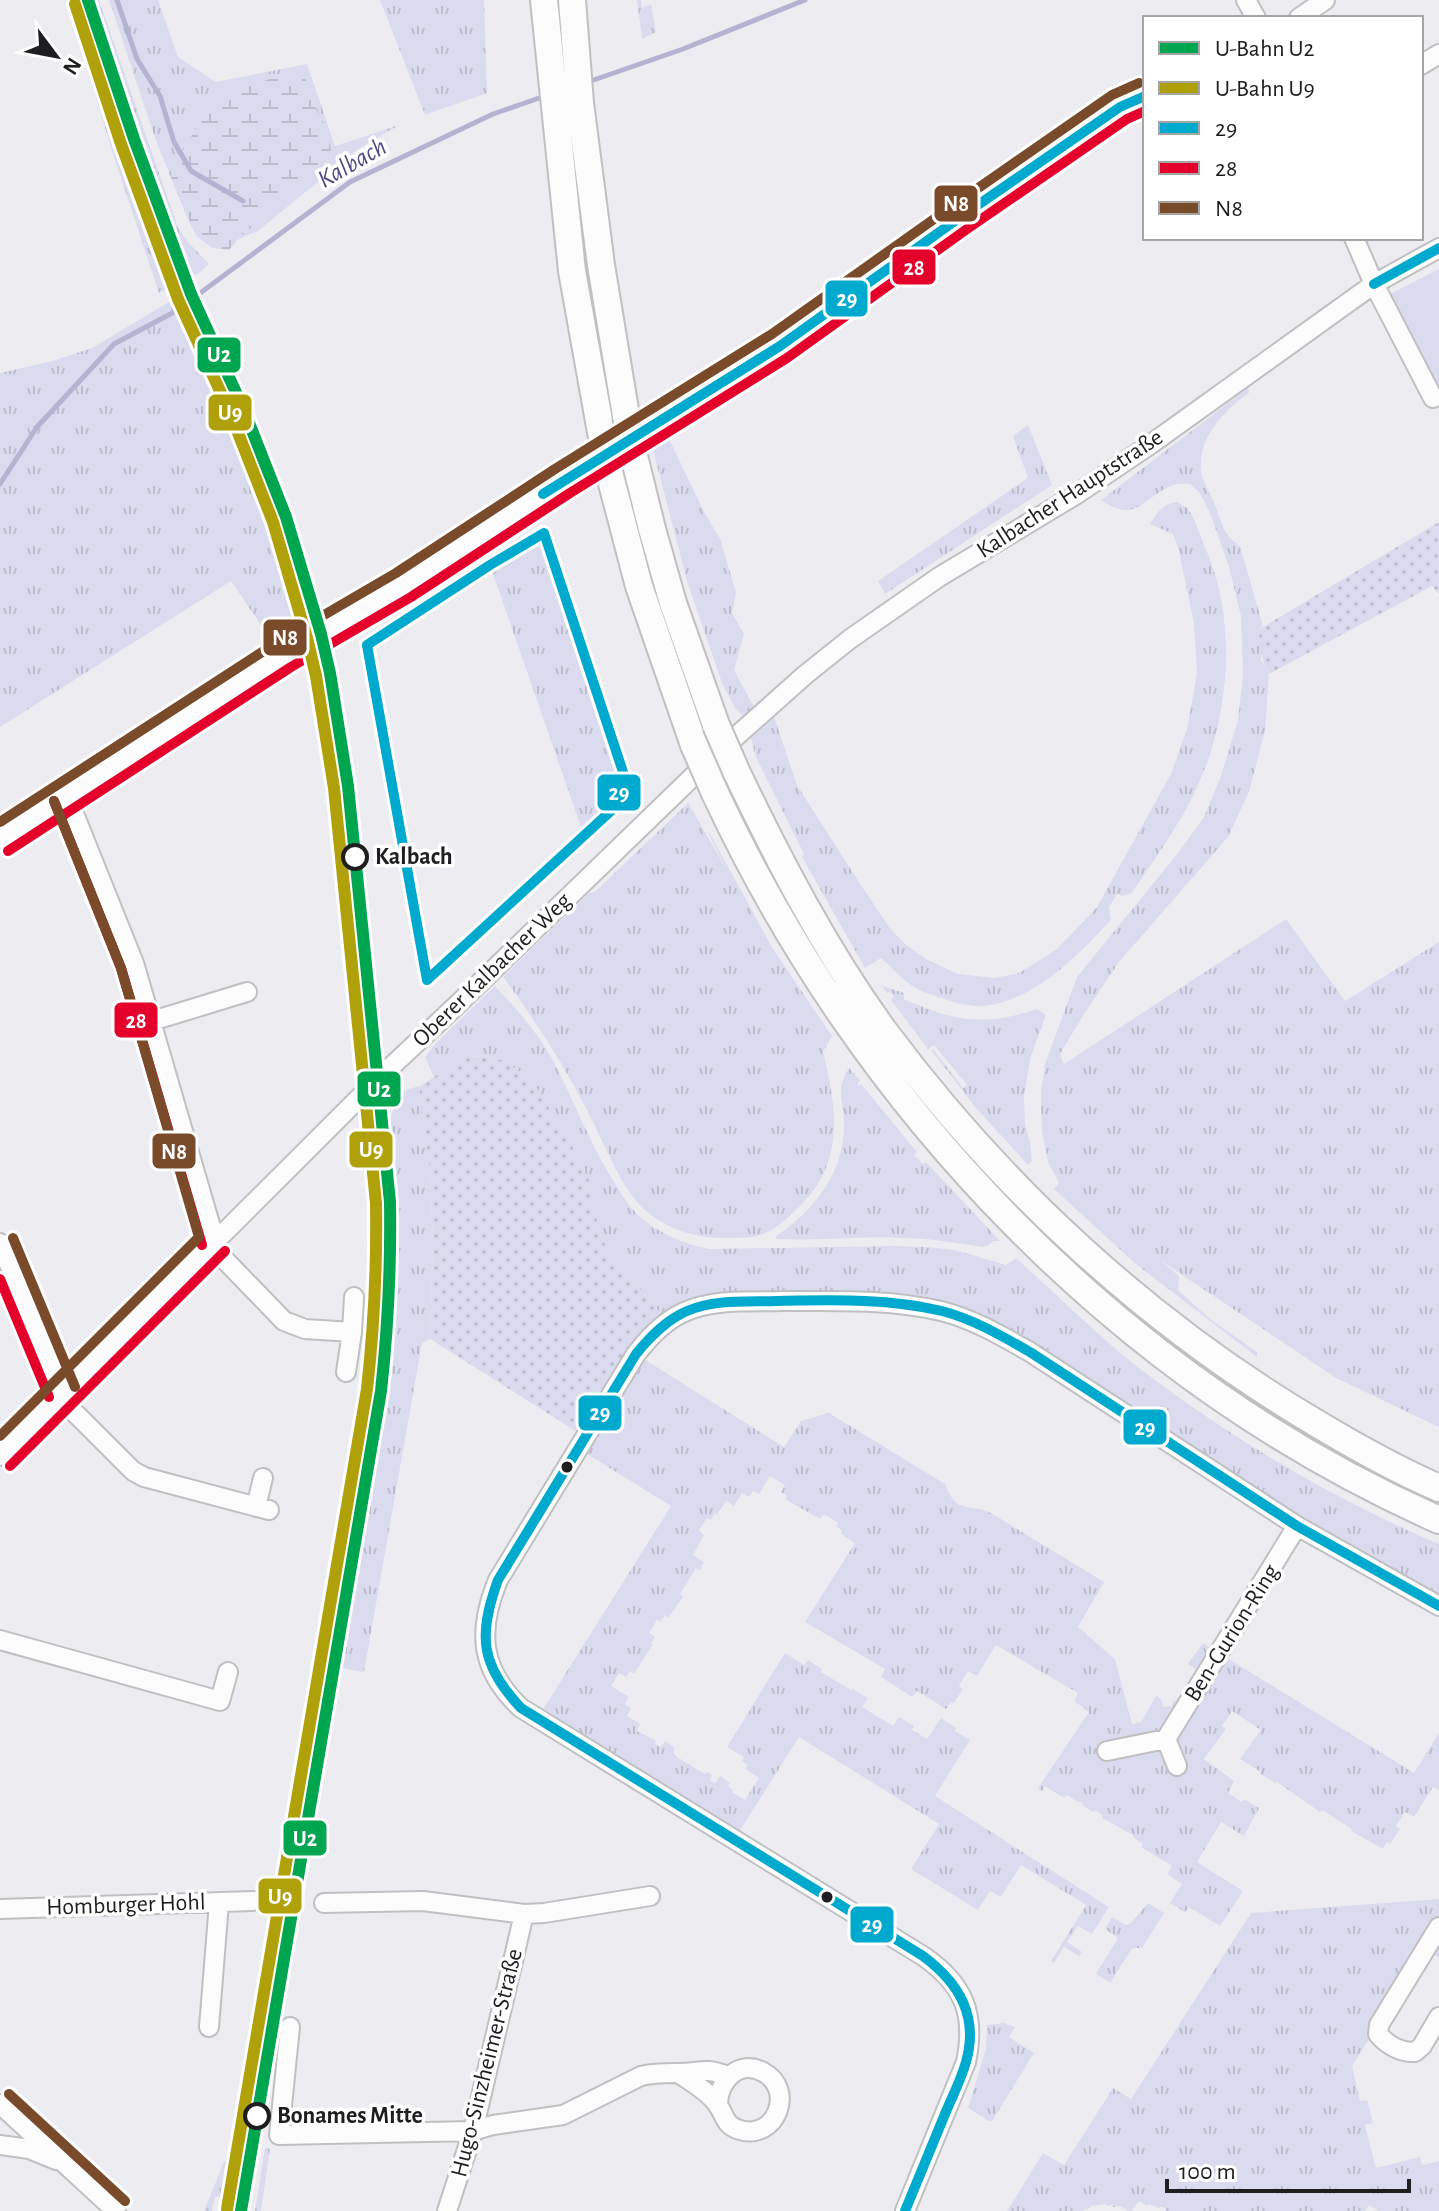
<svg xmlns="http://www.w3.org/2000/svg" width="1439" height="2211" font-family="'Alegreya Sans',sans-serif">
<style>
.grass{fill:url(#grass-tufts)}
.wetland{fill:url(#wetland-marsh)}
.park{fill:url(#park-dots)}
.pitch{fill:#dbdbef}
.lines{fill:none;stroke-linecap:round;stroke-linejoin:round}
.stream{stroke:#b4b4d2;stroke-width:5}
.minor-casing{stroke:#c0c0c3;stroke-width:22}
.highway-casing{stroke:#c0c0c3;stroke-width:30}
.minor{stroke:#fcfcfd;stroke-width:18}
.highway{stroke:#fcfcfd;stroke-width:26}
.highway-bridge-casing{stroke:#c0c0c3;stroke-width:30;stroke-linecap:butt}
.highway-bridge{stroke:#fcfcfd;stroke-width:26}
.bus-1-casing{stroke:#fff;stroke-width:16}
.bus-2-casing{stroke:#fff;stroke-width:16}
.bus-3-casing{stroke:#fff;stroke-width:16}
.bus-1{stroke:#00a9ce;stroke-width:10}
.bus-2{stroke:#e4002b;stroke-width:10}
.bus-3{stroke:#7a4b2a;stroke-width:10}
.metro-1-casing{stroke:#fff;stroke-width:18}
.metro-2-casing{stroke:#fff;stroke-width:18}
.metro-1{stroke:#00a54f;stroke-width:12}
.metro-2{stroke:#b0a00a;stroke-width:12}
.stop-dot{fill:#fff;stroke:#1e1e21;stroke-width:4}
.bus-dot{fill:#1e1e21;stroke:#fff;stroke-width:3}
.labels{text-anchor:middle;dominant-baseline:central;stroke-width:7;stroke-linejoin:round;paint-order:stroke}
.street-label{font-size:24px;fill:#1e1e21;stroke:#fff}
.stop-label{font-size:24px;font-weight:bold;fill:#1e1e21;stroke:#fff;text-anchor:start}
.water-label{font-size:26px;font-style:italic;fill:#4f4a83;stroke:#fff}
.line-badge{stroke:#fff;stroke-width:3}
.badge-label{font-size:22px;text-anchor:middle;font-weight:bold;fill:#fff}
</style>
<defs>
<pattern id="grass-tufts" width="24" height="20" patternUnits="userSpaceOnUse" patternTransform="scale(2)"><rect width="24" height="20" fill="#dbdbef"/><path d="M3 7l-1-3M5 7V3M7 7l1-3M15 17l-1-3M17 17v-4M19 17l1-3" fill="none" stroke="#bcbccd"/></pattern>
<pattern id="wetland-marsh" width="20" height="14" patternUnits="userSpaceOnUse" patternTransform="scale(2)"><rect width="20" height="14" fill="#dbdbef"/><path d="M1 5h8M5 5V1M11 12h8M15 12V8" fill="none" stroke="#bcbccd"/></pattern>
<pattern id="park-dots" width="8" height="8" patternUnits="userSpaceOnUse" patternTransform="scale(2)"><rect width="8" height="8" fill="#dbdbef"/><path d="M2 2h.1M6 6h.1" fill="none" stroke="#bcbccd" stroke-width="1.8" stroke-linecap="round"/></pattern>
</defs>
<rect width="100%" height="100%" fill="#ededf1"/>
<path class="grass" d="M66,0h10l33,106 66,179 -16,8 -44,-133z
M93,0h6l79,228 10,14 21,22 -10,9 -9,3 -53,-141z
M109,0h49l20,57 38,25 91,-18 28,82 64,-21 -42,25 -99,81 -21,9 -8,10 -16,-2 -16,-11 -8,-15 -34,-84z
M380,0h104l3,93 -62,22z
M637,0h4l1,8 9,-4 5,28 -14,7z
M179,296c13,36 33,70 46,106 29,77 51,155 74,234l-23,11 -45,-66 -231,146v-354l52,-12 40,-13z
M1248,388l1,5c-25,18 -51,44 -48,77 1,11 10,24 14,35 8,19 7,29 25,41l23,80 -5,4 4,16 -1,14 8,14 -4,57 -16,61 -21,45 -109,125 -35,52 -24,40 4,10 222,-145 59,82 94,-59v485l-103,-49 -176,-118 19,16 -1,14 32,29 47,33v5l-120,-92 -83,-76 5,-6 -11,-21 -6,-30 -1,-40 4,-28 32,-87 101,-124 26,-36 17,-41 17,-56 5,-46 -2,-58 -12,-49 -19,-54 -10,-20 -10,-9c-6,0 -14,-1 -19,2 -30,13 -34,38 -70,14z
M1028,425l24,60 -167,109 -7,-13 150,-103 -15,-42z
M663,426l39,82 19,33 15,52 -4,20 12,21 -10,36 20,37 -10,10 -9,-9 -13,-25 -35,-102 -35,-135 4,-16z
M622,450c22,98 48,189 85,284l-4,3 -53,-150 -32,-135z
M1177,502c0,0 9,5 10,6 8,9 15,33 20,44 29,68 23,159 -6,226 -17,42 -45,78 -69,115l-10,3 -5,-2 -8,13 2,13c-33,35 -75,80 -126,86 -14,1 -30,-3 -43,-8 -11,-3 -24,-7 -34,-15 -9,-7 -18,-17 -27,-25l-16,10 -63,-111 2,-3 -48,-97 -5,-19 23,-21 23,68 56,88 36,54 16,17 21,15 32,15 37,4 24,-5 38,-24 40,-42 74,-133 16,-45 10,-56 -3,-50 -16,-76 -5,-13 -23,-10c7,-12 13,-20 27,-22z
M544,533l81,245 -12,31 -29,27 -94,-271z
M728,781l28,60 293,394 390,264v7l-99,-51 -78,-46 -35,-23 -98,-74 -68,-59 -76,-76 -34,-38 -143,-195 -84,-159z
M688,803l39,67 -19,-37 2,1 63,115 59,87 -9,16c14,56 22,110 -23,154 -10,10 -21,21 -34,27 -11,5 -24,5 -36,5 -36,1 -73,-10 -97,-41 -18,-24 -29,-54 -43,-81 -25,-49 -54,-95 -87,-139l84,-82 9,-4z
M495,986c21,23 42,45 57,73 22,41 38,86 64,126 6,10 13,21 22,30 20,18 45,29 71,34l183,-3 35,1 28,3 51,15 10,-7c41,37 80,76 123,110 92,70 193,131 300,176v62l-409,-254 -87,-40 -219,-10 -57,19 -57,-67 -10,-19 -11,-54 -70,-110c-41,-24 -48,-18 -85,6l-9,-20 11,-14z
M882,986l22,7v6c48,22 82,28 133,10l9,6 -15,41 -7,40 1,29 5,17 2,19 -4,4 -52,-57 -44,-57 1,-2 30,39 4,-3 -33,-40 -6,4 -37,-49 3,-4 -4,-4 -3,1z
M849,1068l11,12 -3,4 2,2 2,-2 56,68 -3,3 9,9 3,-2 74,79h-6l-7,5 -4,1c-27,-4 -54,-9 -81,-9 -42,-2 -83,3 -125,1l-2,-2c39,-27 70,-64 69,-115 -1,-25 -9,-31 5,-54z
M419,1086l11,84 3,75 -3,94 -8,4 -58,329 -23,-4 35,-202 14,-96 4,-55 2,-62 -6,-132 7,-28z
M636,1354l148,93 17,-26 28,-8 116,71c12,31 20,18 46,29l113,69 -26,45 37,32 17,65 9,-2 15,-26 5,3 2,8 9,-1 1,-6 3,1 20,-32 -8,-5 15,-21 211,130 25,-40v57l-6,-3 -19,30 -9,-5 -9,14 4,3 -10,15 -3,-2 -4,7 -32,-18 1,-2 -30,-19 -2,2 -43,-30 -2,1 -15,-9 1,-2 -21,-13 21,-29 -29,-19 -10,15 4,3 -22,30 30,22 -6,12 14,9 2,-3 15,9 -15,28 -23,-14 -24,40 46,29 -23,35 -31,-19 -4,5 -15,-9 12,-19 -15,-10 5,-8 -31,-19 2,-3 -10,-7v-2l-31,-17 1,-2 -8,-6 -2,2 -11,-7 1,-2 -3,-2 -2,1 -11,-7 -3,3 -19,-12 -3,5 -4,-3 51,-76 -15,-11 4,-8 -82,-48 -19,31 -9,-5 -9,15 4,3 -9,14 -3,-1 -5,7 -29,-18 -5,6 -31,-20 4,-8 -80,-47 50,-79 -14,-9 1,-3 -6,-5 2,-3 -14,-9 -4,5 -35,-20 2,-3 -6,-4 4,-7 -15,-9 -11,18 -6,-3 -4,6 -7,-4 -8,13 -8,-5 -9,14 -2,-2 -4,7 -4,-2 -8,12 5,5 -11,20 11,7 -4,8 -4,-2 -16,26 3,3 -15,21 -3,-3 -5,7 -3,-2 -8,13 6,4 -4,6 2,1 -19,30 -4,-3 -4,6 -7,-4 -8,13 18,11 -4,7 6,4 -4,8 13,8 -3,7 19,10 -1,3 6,3 4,-6 10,7 -2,4 4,5 28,17 2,-2 5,3 -2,5 5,3 5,-7 10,7 -2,3 5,4 -1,2 13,8 14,-22 -14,-9 3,-4 -6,-4 2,-4 -17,-10 58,-94 19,12 4,-5 14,9 -1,3 30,18 2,-1 15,9 -6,9 31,19 6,-9 15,9 -2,4 15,9 14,-21 15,10 -1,3 15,9 -35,56 174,111 -17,27 -14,-8 -11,16 15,10 -3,4 -15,-9 -10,16 -3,-2 35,-56 -65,-40 -20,32 -11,-6 -12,19 -67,-41 28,-45 -140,-87 -65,103 -197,-121 134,-213 -92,-57z
M1439,1899v59l-13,-8 -74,116 8,35 7,-1 6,23 -8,2 11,43 44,-11 2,8 17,-4v50h-61l-9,-6 -4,6h-200l1,-2 -5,-3 -2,2 -10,-4 -2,2 -8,-5 -7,10h-4l-8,-5 -7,1 -1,-2 -5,1 -1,-2 -16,2v2l-8,3h-75l36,-58 21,12 49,-77 18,11 120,-186z
M1148,1903l16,10 -22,35h-10l-22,35 -14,-9 22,-36 -13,-9 7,-12 14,8 4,-1z
M1004,2023l11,4 -6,10 25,16 -42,68h-3l-21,-13 18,-59 1,-24z
M265,2148l5,1 -9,62h-6z
M224,2162l6,1 -6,35 -9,-2 -3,15h-8z"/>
<path class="wetland" d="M302,69l12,36 13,24 5,27 -93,82 -10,12 -16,-2 -16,-11 -28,-64 47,-77z"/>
<path class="park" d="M1439,522v72l-7,-8 -163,88c-10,-17 -6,-25 -11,-44z
M483,1056l18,4 18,11 16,14 44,73 10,23 11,54 10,19 57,67 -82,116 -155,-98 3,-94 -3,-74 -11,-84 45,-30z"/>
<path class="pitch" d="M1439,269v124l-53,-97z"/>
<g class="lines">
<path class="stream" d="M117,0l20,59 23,37 14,46 17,29 52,30
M585,83l98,-34 122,-49
M0,484l37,-57 77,-83 62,-33 174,-129 143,-68 52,-18"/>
<defs>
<path id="minor" d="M1246,0l10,18
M1299,18l26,-18
M1421,65l18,-11
M1354,238l20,46 59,114
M67,796l67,167 81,278 7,16 62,64 21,8 47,3
M0,839l284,-184 119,-70 94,-60 65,-44 101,-61 117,-74 179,-128 161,-111 25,-11
M152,1021l95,-29
M0,1243l70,165 63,63 11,6 125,33
M346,1372l6,-40 2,-35
M0,1456l379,-378 81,-76 253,-245 92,-82 45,-36 89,-62 138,-83 74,-50 223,-160 65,-36
M256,1507l7,-29
M0,1640l220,61 8,-29
M1166,1739l11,27
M1107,1751l59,-12 131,-213
M324,1903l99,-2 101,13 20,-1 106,-17
M0,1909l253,-8
M1439,1927l-60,98 -1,9c9,11 23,19 37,18l7,-6 17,-29
M209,2027l10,-124
M290,2027l-11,108 194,-4 20,-6 70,-10 78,-39c12,-3 22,-3 34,-3 24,1 27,-7 53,3
M678,2073c12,8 30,18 39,31 9,11 6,21 23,26 36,11 56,-41 23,-58 -24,-13 -44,8 -45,32
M0,2104l116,107
M0,2145l29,4 27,11
M447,2211l26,-80 51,-217
M905,2211l61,-149c10,-48 -2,-78 -43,-106l-402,-248c-41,-38 -44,-77 -23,-128l138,-226c15,-19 32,-37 56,-45 29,-10 61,-7 91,-8 53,0 107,-2 158,10 32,8 61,25 89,41l267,174 142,80"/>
<path id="highway" d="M544,0l28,271 29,161
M572,0l8,103 21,162 25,151
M634,456l18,73 21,74 43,122
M609,472l30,114 55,159
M737,773c43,90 89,178 147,258 117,157 263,292 432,392 40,24 81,47 123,65
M715,793c147,316 404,585 724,727"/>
</defs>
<use href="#minor" class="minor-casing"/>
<use href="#highway" class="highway-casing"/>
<use href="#minor" class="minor"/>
<use href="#highway" class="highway"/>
<defs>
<path id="highway-bridge" d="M626,416l8,40
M601,432l8,40
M716,725l21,48
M694,745l21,48"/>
</defs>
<use href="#highway-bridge" class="highway-bridge-casing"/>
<use href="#highway-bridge" class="highway-bridge"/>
<defs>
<path id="bus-1" d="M1374,284l65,-36
M543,494l237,-148 179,-128 161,-111 25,-11
M544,533l81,245 -12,31 -186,171 -60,-335 123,-80z
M905,2211c13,-32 27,-65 40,-97 7,-17 16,-34 21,-52 13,-46 -7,-79 -43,-106l-402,-248c-41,-43 -43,-73 -23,-128l138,-226c14,-17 30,-34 51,-43 28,-12 60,-9 90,-10 54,-1 111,-3 165,10 31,8 60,25 88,41l267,174 142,80"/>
<path id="bus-2" d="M54,801l67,167 81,277
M8,851l283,-184 120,-70 159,-104 217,-135 180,-129 160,-110 18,-8
M0,1279l49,118
M10,1466l215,-215"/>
<path id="bus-3" d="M0,822l276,-179 120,-70 159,-104 217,-135 179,-127 161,-112 27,-12
M13,1238l62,149
M0,1436l199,-199 -78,-269 -67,-167
M9,2094l116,107"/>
</defs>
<use href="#bus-1" class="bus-1-casing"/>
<use href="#bus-2" class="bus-2-casing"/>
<use href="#bus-3" class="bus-3-casing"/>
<use href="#bus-1" class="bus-1"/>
<use href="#bus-2" class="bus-2"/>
<use href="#bus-3" class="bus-3"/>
<defs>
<path id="metro-1" d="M88,0l46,139 57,155 53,116 42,107 35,117 9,39 18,113 42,416c1,64 -2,126 -9,189l-140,820"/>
<path id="metro-2" d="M75,4l46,140 57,155 53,116 42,107 34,116 9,38 18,112 42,415c1,62 -2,124 -9,186l-140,820"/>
</defs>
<use href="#metro-1" class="metro-1-casing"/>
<use href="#metro-2" class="metro-2-casing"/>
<use href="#metro-1" class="metro-1"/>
<use href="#metro-2" class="metro-2"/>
</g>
<g class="stop-dot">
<circle cx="355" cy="857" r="12"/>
<circle cx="257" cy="2116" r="12"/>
</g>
<g class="bus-dot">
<circle cx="567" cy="1467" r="7"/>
<circle cx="827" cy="1897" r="7"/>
</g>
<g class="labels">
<g class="street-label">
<text transform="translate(1070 494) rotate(-33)">Kalbacher Hauptstraße</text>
<text transform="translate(492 970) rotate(-44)">Oberer Kalbacher Weg</text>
<text transform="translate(1232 1633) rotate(-58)">Ben-Gurion-Ring</text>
<text transform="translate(126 1905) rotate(-2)">Homburger Hohl</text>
<text transform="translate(487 2063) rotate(-76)">Hugo-Sinzheimer-Straße</text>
</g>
<g class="stop-label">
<text x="375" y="857">Kalbach</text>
<text x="277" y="2116">Bonames Mitte</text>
</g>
<g class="water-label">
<text transform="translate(352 163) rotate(-30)">Kalbach</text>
</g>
</g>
<g class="line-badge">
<rect x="933" y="184" width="46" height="39" rx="8" fill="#7a4b2a"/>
<rect x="891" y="248" width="46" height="38" rx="8" fill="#e4002b"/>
<rect x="824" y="279" width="45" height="39" rx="8" fill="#00a9ce"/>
<rect x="196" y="336" width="46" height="38" rx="8" fill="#00a54f"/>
<rect x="207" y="393" width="46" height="39" rx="8" fill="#b0a00a"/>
<rect x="262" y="618" width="46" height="39" rx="8" fill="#7a4b2a"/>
<rect x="596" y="773" width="46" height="39" rx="8" fill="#00a9ce"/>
<rect x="113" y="1001" width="46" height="38" rx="8" fill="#e4002b"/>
<rect x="356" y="1070" width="46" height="38" rx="8" fill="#00a54f"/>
<rect x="348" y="1130" width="46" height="39" rx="8" fill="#b0a00a"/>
<rect x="151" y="1132" width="46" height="38" rx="8" fill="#7a4b2a"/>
<rect x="577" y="1394" width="46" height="38" rx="8" fill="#00a9ce"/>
<rect x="1122" y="1408" width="46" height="38" rx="8" fill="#00a9ce"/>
<rect x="282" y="1819" width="46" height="38" rx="8" fill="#00a54f"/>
<rect x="257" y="1877" width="46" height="38" rx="8" fill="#b0a00a"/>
<rect x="849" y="1905" width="46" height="39" rx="8" fill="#00a9ce"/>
</g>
<g class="badge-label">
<text x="956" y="211">N8</text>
<text x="914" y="275">28</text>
<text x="847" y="306">29</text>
<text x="219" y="362">U2</text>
<text x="230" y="420">U9</text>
<text x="285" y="645">N8</text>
<text x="619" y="800">29</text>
<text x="136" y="1028">28</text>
<text x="379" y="1097">U2</text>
<text x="371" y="1157">U9</text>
<text x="174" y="1159">N8</text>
<text x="600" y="1420">29</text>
<text x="1145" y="1435">29</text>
<text x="305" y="1846">U2</text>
<text x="280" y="1904">U9</text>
<text x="872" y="1932">29</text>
</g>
<rect x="1143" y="16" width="280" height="224" fill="#ffffff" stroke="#a5a5a6" stroke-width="2"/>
<rect x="1159" y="42" width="40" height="12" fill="#00a54f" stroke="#a5a5a6" stroke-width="2"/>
<text x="1215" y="56" font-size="24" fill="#1e1e21">U-Bahn U2</text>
<rect x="1159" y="82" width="40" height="12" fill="#b0a00a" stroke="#a5a5a6" stroke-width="2"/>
<text x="1215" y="96" font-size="24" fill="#1e1e21">U-Bahn U9</text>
<rect x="1159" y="122" width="40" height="12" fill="#00a9ce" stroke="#a5a5a6" stroke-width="2"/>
<text x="1215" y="136" font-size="24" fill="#1e1e21">29</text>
<rect x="1159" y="162" width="40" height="12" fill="#e4002b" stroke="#a5a5a6" stroke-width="2"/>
<text x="1215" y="176" font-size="24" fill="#1e1e21">28</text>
<rect x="1159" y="202" width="40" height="12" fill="#7a4b2a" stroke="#a5a5a6" stroke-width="2"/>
<text x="1215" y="216" font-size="24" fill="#1e1e21">N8</text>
<g transform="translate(56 56) rotate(122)" stroke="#ffffff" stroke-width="6" paint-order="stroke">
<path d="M0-6L14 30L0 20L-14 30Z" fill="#1e1e21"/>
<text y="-12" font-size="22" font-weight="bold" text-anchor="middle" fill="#1e1e21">N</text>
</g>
<path d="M1167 2179v12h242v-12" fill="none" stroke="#1e1e21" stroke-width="4"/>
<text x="1179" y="2179" font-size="24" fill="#1e1e21" stroke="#ffffff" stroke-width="6" paint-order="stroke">100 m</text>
</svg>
